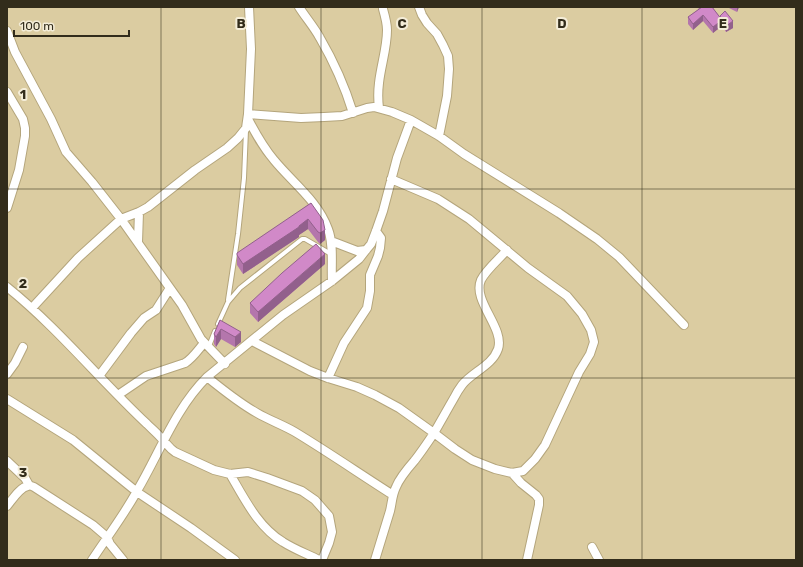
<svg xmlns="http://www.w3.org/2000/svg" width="803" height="567" font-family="Rubik,sans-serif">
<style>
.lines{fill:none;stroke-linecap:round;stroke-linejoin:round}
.service-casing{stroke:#b4a57c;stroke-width:6}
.minor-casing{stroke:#b4a57c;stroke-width:10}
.service{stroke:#fff;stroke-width:4}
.minor{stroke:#fff;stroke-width:8}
.wall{fill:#b476ac}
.shaded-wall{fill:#92608c}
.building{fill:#d189c8;stroke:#92608c}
.grid{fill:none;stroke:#322c1b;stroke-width:1;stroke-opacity:0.55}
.grid-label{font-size:13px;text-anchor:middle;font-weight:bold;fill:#322c1b;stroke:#f4edd8;stroke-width:4;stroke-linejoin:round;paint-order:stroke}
</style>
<rect width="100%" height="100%" fill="#dbcca1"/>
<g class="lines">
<defs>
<path id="service" d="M228,300l10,-66 6,-56 2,-48
M218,324l10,-22 12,-14 62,-49h3l26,15
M209,346l6,-15"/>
<path id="minor" d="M299,7c7,11 15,20 21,31 14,24 25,49 33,75
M419,7l3,8 5,8 10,11 6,11 5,11 1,13 -2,27 -8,40
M7,31l8,21 36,67 15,33 26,30 29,37 61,86 19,34 24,25
M7,92l16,27 2,9v8l-6,34 -12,38
M379,108c-1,-8 -1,-17 0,-25 2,-18 8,-35 8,-53 0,-7 -2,-14 -4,-21
M248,114l53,4 23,-1 18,-1 25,-8 7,-1 18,5 19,8 28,16 25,18 95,59 38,26 22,18 65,68
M248,119c8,15 14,27 26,41 18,22 44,41 54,69 6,16 3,35 4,52
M331,241l26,10 9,-1
M138,242l1,-30
M7,287c51,41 92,92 140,137 5,5 11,10 15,15 5,5 7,9 13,13l39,18 16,4 18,-2 19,6 35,13 13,9 14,16 3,16 -3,11 -7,17
M32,308l46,-50 43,-39 18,-7 9,-5 47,-37 32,-22 11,-10 8,-10 2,-14 3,-65 -2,-42
M252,341l58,30 18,7 29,9 18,8 24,13 35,25 21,16 17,11 23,9 17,4 11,-2 12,-12 10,-14 34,-73 11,-18 4,-12 -3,-12 -9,-16 -15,-18 -39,-28 -59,-49 -31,-20 -47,-20
M7,374l8,-11 8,-16
M99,376l32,-43 13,-15 12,-8 14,-22
M207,377c16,13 32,26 50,36 12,7 26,12 38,19 33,20 65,42 98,63
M328,378l16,-35 23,-35 3,-17v-16l8,-19 2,-8 1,-10 -5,-7
M118,395l28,-19 39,-13c8,-5 13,-13 19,-20
M7,399l66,41 64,52 54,36 44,32
M7,461l18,17 4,7
M512,473l9,10 15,12 3,4v6l-12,55
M230,474c14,24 28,53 53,68 11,7 24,12 36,18
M7,506c5,-6 13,-19 21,-20 2,-1 4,0 6,1l59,38 14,12 3,7 13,16
M592,547l7,13
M92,560c15,-23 32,-45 45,-69 23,-39 38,-82 70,-114l76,-62 49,-34 27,-22 7,-9 5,-6 5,-13 7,-20 14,-53 14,-38
M375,560c5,-16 10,-33 15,-49 2,-8 2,-16 6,-24 4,-10 12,-19 19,-27 7,-9 13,-18 19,-27 7,-12 13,-23 20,-35 2,-4 5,-9 8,-13 10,-13 30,-19 36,-36 7,-21 -26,-48 -17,-69 5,-10 18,-21 26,-30"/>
</defs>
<use href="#service" class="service-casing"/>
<use href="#minor" class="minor-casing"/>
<use href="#service" class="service"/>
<use href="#minor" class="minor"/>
</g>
<path class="wall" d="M697,7h15l8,10v-1l13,12 -7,4 -4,-7 -9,8 -10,-12 -10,9 -5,-6v-7l11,-8z
M727,7h12l-2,5z
M311,203l14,37 -5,4 -2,-2 -10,-13 -9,6v2l-56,37 -6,-9v-10z
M325,264l-67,58 -8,-9v-10z
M220,320l21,22 -6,5 -14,-8 -5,8 -2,-3v-10z"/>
<path class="shaded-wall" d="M737,7h2l-2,5z
M703,15v6l-10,9v-6z
M722,20v6l-9,7v-6z
M733,21v7l-7,4v-6z
M308,219v10l-9,6v2l-56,37v-10z
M325,230v10l-5,4v-11z
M325,254v10l-67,58v-10z
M221,329v10l-5,8v-10z
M241,332v10l-6,5v-10z"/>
<path class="building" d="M702,7h10l10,13 -9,7 -10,-12 -10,9 -5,-7z
M725,11l8,10 -7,5 -6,-10z
M311,203l12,17 2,10 -5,3 -2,-1 -10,-13 -9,7v1l-56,37 -6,-9v-2z
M316,244l9,10 -67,58 -8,-9 32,-30z
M220,320l21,12 -6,5 -14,-8 -5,8 -2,-3z"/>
<path class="grid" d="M161,7v553M321,7v553M482,7v553M642,7v553M7,189h789M7,378h789"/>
<g class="grid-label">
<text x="241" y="28">B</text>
<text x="402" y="28">C</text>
<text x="562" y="28">D</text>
<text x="723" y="28">E</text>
<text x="23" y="99">1</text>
<text x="23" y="288">2</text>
<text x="23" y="477">3</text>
</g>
<rect width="803" height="567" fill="none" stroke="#322c1b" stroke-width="16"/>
<path d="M14 30v6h115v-6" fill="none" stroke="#322c1b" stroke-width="2"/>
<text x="20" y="30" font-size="12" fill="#322c1b" stroke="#f4edd8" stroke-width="3" paint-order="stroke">100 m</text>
</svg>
